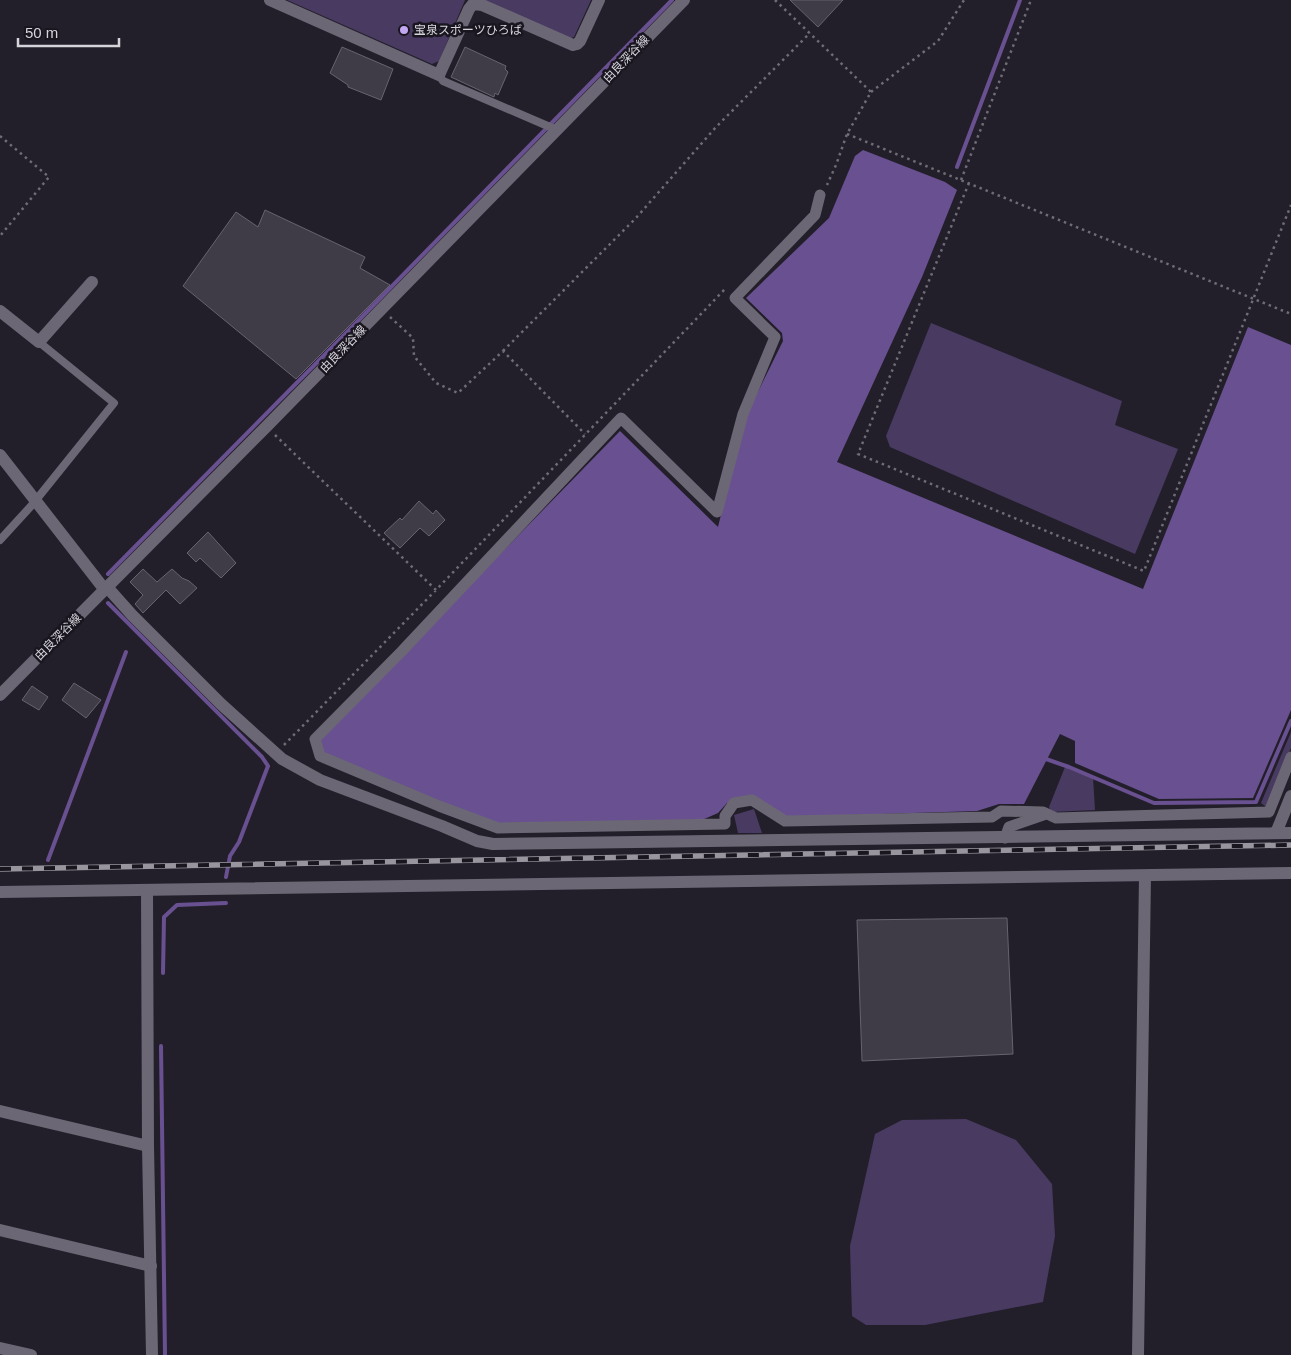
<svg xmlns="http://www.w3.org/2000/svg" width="1291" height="1355" font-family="Helvetica,'Noto Sans JP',sans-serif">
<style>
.green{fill:#493a62}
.water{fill:#695191}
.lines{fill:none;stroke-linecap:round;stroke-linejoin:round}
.stream{stroke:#695191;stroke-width:4}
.building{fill:#3f3b47;stroke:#67636f}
.path{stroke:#706c76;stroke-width:2.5;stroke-dasharray:2.5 4;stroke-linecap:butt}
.service{stroke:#6b6774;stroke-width:8}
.pedestrian{stroke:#6b6774;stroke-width:11}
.minor{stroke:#6b6774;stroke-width:12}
.tertiary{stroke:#6b6774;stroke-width:12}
.secondary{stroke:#6b6774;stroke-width:12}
.rail-casing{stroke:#98959e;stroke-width:5.5}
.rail{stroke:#191620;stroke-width:4;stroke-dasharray:11;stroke-linecap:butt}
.poi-dot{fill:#c2a8f2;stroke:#191620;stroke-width:2}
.labels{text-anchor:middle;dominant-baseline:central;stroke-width:5;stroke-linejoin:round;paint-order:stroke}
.poi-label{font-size:12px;fill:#d6d4db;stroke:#191620;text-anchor:start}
.street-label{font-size:12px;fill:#d6d4db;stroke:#191620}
</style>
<rect width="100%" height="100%" fill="#231f2a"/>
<path class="green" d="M287,0h178l-26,61 -7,3z
M481,0h110l-17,37 -6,2z
M931,323l191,78 -7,24 63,24 -43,105 -245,-107 -4,-11z
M1291,732v16l-25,59 -5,-4z
M1065,767l28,10 2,33 -44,2 -2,-5z
M754,809l8,24h-24l-4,-18z
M966,1119l50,21 36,44 3,52 -12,66 -118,23h-59l-14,-9 -2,-70 25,-112 27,-14z"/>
<path class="water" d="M863,150l82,32 12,8 -35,87 -85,185 306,127 105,-262 43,18v365l-38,88 -94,1 -84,-36v-22l-15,-7 -36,70h-25l-22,7 -192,6 -31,-19 -27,5 -9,10 -16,7 -205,4 -174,-69 -4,-15 301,-309 98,96 26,-107 39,-79 -1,-8 -36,-35 83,-80 26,-62z"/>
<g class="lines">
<path class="stream" d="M957,167l63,-167
M108,574l245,-248 319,-326
M108,603l154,154 6,9
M1043,758l26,9 85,36 102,-1 35,-81
M48,860l78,-208
M226,877l4,-21 9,-14 29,-76
M163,973l1,-56 13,-12 49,-2
M161,1046l4,309"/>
</g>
<path class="building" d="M790,0h53l-25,27z
M342,47l51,22 -12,31 -33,-13v-2l-18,-12z
M465,47l41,19 -1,3 3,3 -10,23 -3,-2 -1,4 -43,-20z
M265,210l100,47 -5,11 30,17 -94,94 -113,-93 53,-74 22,15z
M419,501l14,13 3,-4 9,10 -16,16 -9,-8 -20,20 -16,-15 16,-15 2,2z
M208,532l28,31 -15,15 -21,-20 -4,4 -9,-9z
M143,569l14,13 15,-13 10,9 7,3 8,7 -17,16 -14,-14 -23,23 -8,-9 8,-9 -13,-13z
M74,683l27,17 -15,18 -24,-18z
M32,686l16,11 -9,13 -17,-10z
M1007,918l6,136 -151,7 -5,-141z"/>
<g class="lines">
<path class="path" d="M775,0l96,92 -24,42 -11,31 -9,20
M871,92l67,-51 26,-41
M847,134l444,180
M0,136l49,41 -49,59
M961,180l70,-180
M969,183l-111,271 286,117 147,-366
M390,317l23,21 1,18 22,27 22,10 45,-42 82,83
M503,351l133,-133 80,-91 94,-94
M275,435l161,155
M284,745l152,-155 289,-301"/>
<path class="service" d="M439,75l4,6 114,49
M0,540l32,-35 82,-102 -75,-61"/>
<path class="pedestrian" d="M820,195l-5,20 -80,83 40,39 -32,77 -26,98 -96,-94 -219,233 -87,88 5,17 119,50 59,22 227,-4v-8l9,-13 18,-3 33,21 207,-4 9,-6 42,1 13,6 213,-6 22,-55
M1005,838l4,-11 37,-13"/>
<path class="minor" d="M270,0l169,75 30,-66 4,-5 9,1 91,40 4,-1 3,-3 19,-41
M0,311l39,31 53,-60
M0,455l105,135
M107,587l25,28 89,89 61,55 38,21 122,46 35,15 16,3 798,-11
M1276,833l15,-37
M0,892l1291,-19
M0,1111l148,35
M0,1230l151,36
M0,1348l31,7"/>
<path class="tertiary" d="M147,891l1,255 4,209
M1138,1355l7,-479"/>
<path class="secondary" d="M0,695l266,-268 418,-427"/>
<defs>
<path id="rail" d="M0,869l1291,-24"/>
</defs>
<use href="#rail" class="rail-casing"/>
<use href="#rail" class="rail"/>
</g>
<circle class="poi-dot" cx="404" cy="30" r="5"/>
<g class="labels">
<g class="poi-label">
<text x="414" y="30">宝泉スポーツひろば</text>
</g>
<g class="street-label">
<text transform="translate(626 59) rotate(-46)">由良深谷線</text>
<text transform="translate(343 349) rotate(-46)">由良深谷線</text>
<text transform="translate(58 637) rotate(-45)">由良深谷線</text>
</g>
</g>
<path d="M18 38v8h101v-8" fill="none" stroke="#d6d4db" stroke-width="2.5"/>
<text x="25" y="38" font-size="15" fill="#d6d4db" stroke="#191620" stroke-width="4" paint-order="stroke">50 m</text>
</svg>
